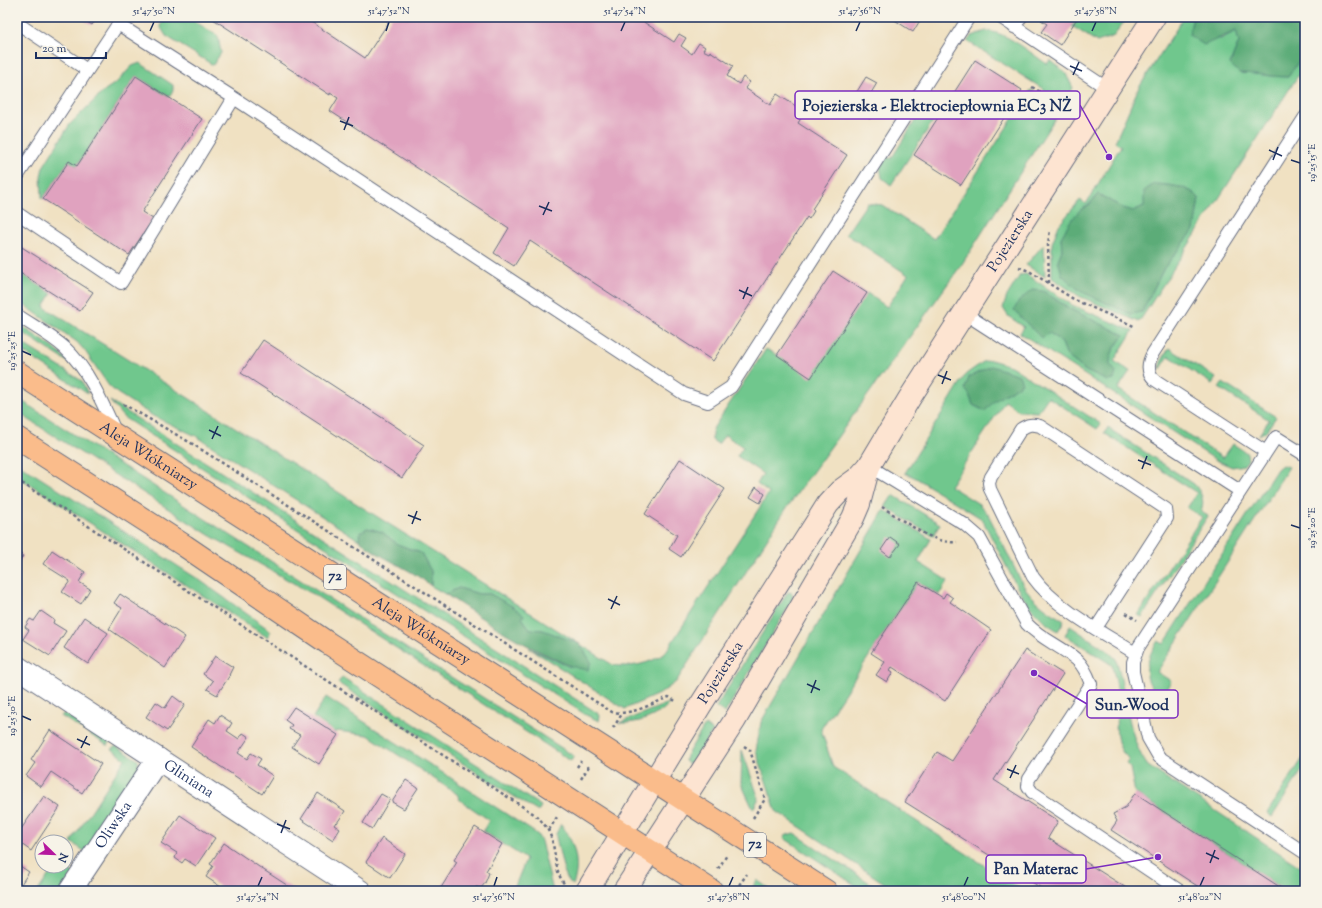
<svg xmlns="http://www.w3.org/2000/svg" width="1322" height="908" font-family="'Sorts Mill Goudy',serif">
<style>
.green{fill:#70c78d;stroke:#467b76;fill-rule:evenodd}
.forest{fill:#5cac78;stroke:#3c6e6b}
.building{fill:#e0a2bf}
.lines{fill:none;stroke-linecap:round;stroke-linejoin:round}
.lane-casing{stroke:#666d81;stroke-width:14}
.street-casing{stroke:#666d81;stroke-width:24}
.secondary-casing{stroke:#666d81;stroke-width:24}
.primary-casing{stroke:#666d81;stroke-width:24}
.path{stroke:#666d81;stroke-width:2.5;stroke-dasharray:3 3;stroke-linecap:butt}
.lane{stroke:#fff;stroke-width:12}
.street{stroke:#fff;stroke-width:22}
.secondary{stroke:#fde4d1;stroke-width:22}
.primary{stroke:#fabc8b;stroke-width:22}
.ticks{fill:none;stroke:#1b2f5e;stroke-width:1.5}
.labels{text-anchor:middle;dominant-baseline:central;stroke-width:3;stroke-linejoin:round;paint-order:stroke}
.shield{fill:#f7f3e8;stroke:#5d6a87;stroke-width:1}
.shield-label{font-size:14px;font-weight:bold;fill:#1b2f5e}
.street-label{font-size:15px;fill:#1b2f5e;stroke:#f7f3e8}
.leader{fill:none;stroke:#7b2cbf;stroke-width:1.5}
.callout-dot{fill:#7b2cbf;stroke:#f7f3e8;stroke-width:1.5}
.callout{fill:#f7f3e8;stroke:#7b2cbf;stroke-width:1.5}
.callout-label{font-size:16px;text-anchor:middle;font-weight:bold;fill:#1b2f5e}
.neatline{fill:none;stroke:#1b2f5e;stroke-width:1.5}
.ticks-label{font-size:10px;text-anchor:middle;fill:#1b2f5e}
</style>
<rect width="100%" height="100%" fill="#f7f3e8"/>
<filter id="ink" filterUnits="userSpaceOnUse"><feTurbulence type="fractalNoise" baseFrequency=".025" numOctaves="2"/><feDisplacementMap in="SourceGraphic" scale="8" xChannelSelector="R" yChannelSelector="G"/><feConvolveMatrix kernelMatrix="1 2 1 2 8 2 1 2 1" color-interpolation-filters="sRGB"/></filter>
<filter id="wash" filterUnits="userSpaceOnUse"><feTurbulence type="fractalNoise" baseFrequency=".012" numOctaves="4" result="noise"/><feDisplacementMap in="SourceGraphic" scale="16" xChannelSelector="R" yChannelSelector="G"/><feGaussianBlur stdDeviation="0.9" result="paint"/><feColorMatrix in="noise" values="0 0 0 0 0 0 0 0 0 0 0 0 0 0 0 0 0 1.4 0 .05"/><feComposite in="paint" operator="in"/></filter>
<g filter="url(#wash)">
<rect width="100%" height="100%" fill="#f0e1c2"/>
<path class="green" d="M165,17h28l1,4 24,15 3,17 -8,12 -47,-29 -6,-10z
M1078,17h11l10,6 8,-6h20l-13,19 -17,6 -25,-16z
M1184,17h9l-4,18 32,4 15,-8 3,11 -9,22 9,9c17,0 32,4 49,4l17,-25v13l-166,257 -60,-26 -27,-18v-35l7,-18 21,-25 6,4 35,-58 -6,-4 23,-53zM1154,184c14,1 36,2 45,14l-5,32 -30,38 -22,44 -84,-52 4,-10 -1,-12 19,-28 8,-4 10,-12 25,14 10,3 11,-5z
M986,31c21,1 43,21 61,33l3,-4 15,12 8,16 -9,14 -97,-61 5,-5z
M140,63l33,22v5l-4,7 -33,-21 -59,90 -8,-5 -26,38 -1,-1 -1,-22 2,-9 27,-43 35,-34 12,-8 15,-16z
M1031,90l30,19 -99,155 -176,245 -110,173 -15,11 -36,16 -96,-61 41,19 -27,-37 -13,-1 -8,-11 2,-3 -34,-21h-11l-20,-6 -14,6 -14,-8v-15l-10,-18 -24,-9 -15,-12 -14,-4 -8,5 -1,7 -163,-104 -43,-20 -36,-23 -8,-7 -24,-35 -8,-9 -60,-42v-29l35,22 -8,14 569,358c18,3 37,-1 52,-12l104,-160 -12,-9 6,-10 -26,-18 6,-9 -18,-12 -7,9 -6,-4v-8l2,-5 52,-78 11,6 90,-62 20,14 21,-32 -62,-41 21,-31 15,2 52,34z
M928,100l14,8 -51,77 -9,-7 -2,-11 7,-10 4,2z
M1044,244l1,33 -19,-12z
M1026,274l46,31 61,26 -19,30 16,10 -12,18 105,69 10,-14 14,9 1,7 -4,5 -12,2 -16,-7 -196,-127 4,-6 -16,-11 -5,-8 4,-12 13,-21zM1043,291l27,18 53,26 -13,21 -2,25 -22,-10 -19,-15 -5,-13 -12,-10z
M17,323l37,25 17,16 -54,-35z
M17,340l65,41 6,13 -71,-46z
M1169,348l47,30 -4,6 -43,-28 -9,14 1,-8z
M991,360l20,6 90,58 -4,5 -49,-32 -10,15 -19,-1 -14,-10 -55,85 29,18 9,10 35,71c11,16 24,25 41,36l-6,10 -11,-7 -18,-18 -11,-17 -36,-70 -66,-41 -11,-5 61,-99 17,-12zM1011,391l-17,8 -9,12 -12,-6 -4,-11z
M1223,383l53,34 -10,14 -7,4 10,-15 -50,-32z
M17,398l557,358 -3,5 -255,-165 -107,-61 -192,-123z
M110,401l489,313 1,2 -1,5 -13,-6 -463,-298z
M1108,428l86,56c8,9 11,17 7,28l7,4 -66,101 -4,-2 64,-98 -15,-9 10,-15 -93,-60z
M17,463l181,116 73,52 -4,6 -250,-161z
M1282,465l7,2 -132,205 14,9 -4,7 -5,3 -9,-2c-12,-15 -5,-34 5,-48l6,3 113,-175z
M893,495l47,29 -7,12 -48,-29z
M884,510l47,29 -13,23 30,19 -9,14 -21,-13 -97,147 12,38 191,124h-128l-120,-80 -20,-60 5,-29z
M788,592l4,1 1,5 -4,8 -64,107 -9,-6z
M1070,626l38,25 8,8c10,32 12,81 32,107l157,104v21h-19l-151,-98 -5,-25 -4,-4 3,-5c-21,-17 -9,-48 -12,-72 -1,-7 -4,-15 -5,-22l-47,-30z
M342,677l199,129 -2,4h-4l-197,-127z
M326,697l211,137 4,7 12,50h-40l13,-32 -43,-28 6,-11 -29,-20 -3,-6 -89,-59 -31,-4 -1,2 -23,-16z
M671,702c-13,15 -33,22 -52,21z
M64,713l45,29 -1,4 -47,-30z
M705,725l8,6 -21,32h-5l-2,-2 1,-5z
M116,746l22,14 1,12 -52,81 -16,-11 54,-83 -13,-10z
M742,750l16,46v4l-5,9 -12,-26z
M1305,755v11l-33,51 -5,-4z
M561,824c13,17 20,40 12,61l-5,-4 -3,-5 -9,-39v-3z
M794,833l88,58h-18l-80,-53 2,-3z
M55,866h8l11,7 -13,18h-23z
M757,880l15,11h-22z"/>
<path class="forest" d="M1193,17h112v35l-17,25c-17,0 -32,-4 -49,-4l-9,-9 9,-22 -3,-11 -32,14 -15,-10z
M1154,184c14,1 36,2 45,14l-5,32 -30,38 -22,44 -11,2 -51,-23 -18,-16 -4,-15 4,-10 -1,-12 8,-15 11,-13 8,-4 10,-12 25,14 10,3 11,-5v-15z
M1032,290l11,1 27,18 54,26c-8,10 -14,17 -14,30l6,7 -2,8 -6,1 -22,-10 -19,-15 -5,-13 -12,-10 -9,5 -27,-28 5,-9z
M991,366l28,9 3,8c-14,11 -25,13 -37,28l-12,-6 -4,-11 -4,-5 4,-12z
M367,528l15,4 15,12 24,9 10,18v15c-22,-19 -51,-27 -72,-46l1,-7z
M459,588l20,6h11l22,12 12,9 -2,3 8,11 13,1 37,14 11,18 -3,8c-18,-3 -22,-6 -37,-13 -38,-17 -71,-40 -106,-63z"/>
<g id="blocks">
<path class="building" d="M79,17h18l-5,8z
M210,17h94l61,41 27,-41h244l38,25 5,-8 7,4 -5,8 11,8 7,-11 6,4 -2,3 6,3 1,-2 23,15 -6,10 12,8 4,-7 7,5 -5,6 25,17 7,-11 28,18 -7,11 49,32 -35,54 2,2 -5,8 -2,-2 -94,144 -183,-120 -16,25 -20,-13 15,-25 -179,-117 8,-13 -8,-5v2z
M890,17h32l-9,15z
M1043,17h35l-18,28 -19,-13 6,-8 -6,-4z
M975,60l47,30 -61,95 -47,-30z
M136,76l66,43 -60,93 11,7 -24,36 -86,-56 26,-38 8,5z
M866,77l11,6 -6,10 11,7 -12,19 -22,-13z
M17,244l76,48 -13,19 -63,-40z
M833,271l34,22 -56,85 -34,-23z
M263,340l161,105 -22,33 -161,-105z
M680,459l45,30 -44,68 -12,-8 8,-14 -32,-21z
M756,487l9,7 -5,9 -10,-6z
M890,537l10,7 -10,13 -9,-7z
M52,550l33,22 -6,10 11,7 -9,15 -19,-12 8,-11 -27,-17z
M17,551l6,5 -6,9z
M918,582l25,16 3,-5 7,5 -3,4 41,28 -46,71 -53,-34 -2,3 3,2 -6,10 -11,-7 9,-13 -14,-9z
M120,594l65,43 -20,31 -56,-39 13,-21 -8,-5z
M41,611l13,9 -1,3 13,8 -16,25 -27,-17 6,-9 -4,-3 5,-8 4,2z
M84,617l24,16 -20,31 -24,-16z
M1025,650l38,24 -69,106 64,41 -10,17 83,53h-85l-141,-89 32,-50 15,9z
M215,656l18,11 -4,8h1l-13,20 -10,-6 6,-8 -10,-7z
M173,696l12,9 -18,26 -21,-14 10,-15 9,6z
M294,707l44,28 -19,29 -27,-17 8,-12 -11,-6 3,-4 -7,-5z
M220,715l12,8 -5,8 12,8 4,-6 6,4 -11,16 9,6 4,-6 10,6 -4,6 16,11 -11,18 -71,-47 18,-28 6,4z
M50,730l51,34 -19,29 -31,-21 -10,15 -15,-11 9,-13 -4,-3z
M406,780l12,8 -14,21 -12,-7z
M318,793l27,18 -8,12 -1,-1 -2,3 6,4 -7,11 -32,-21z
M1135,793l151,98h-81l-94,-61 6,-9 -4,-7 13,-7z
M381,794l9,5 -18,30 -9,-6z
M44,796l16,11 -29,44 -14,-10v-6z
M180,815l35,23 -19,28 -11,-7 -3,4 -7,-5 2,-5 -16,-10z
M475,827l27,17 -16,27 3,2 -4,10 -4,5 -5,-1 -2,4h-35l18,-29 -3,-2z
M382,838l23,16 -15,24 -24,-16z
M224,843l38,26 34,22h-69l-21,-14 7,-11 -3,-2z
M17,864l12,8 -12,18z"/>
</g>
</g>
<g filter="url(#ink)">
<use href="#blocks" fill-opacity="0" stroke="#666d81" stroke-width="1"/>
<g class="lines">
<defs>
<path id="lane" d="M1000,17l108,72
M17,23l70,47
M118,24l116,74 450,296 24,8 23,-15 238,-370
M1014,27l7,-10
M17,177l105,-159
M17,213l104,70 113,-185
M964,313l276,178
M17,315c16,11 34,20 48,33 24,22 38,56 51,85
M1266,452l-111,-72c-9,-8 -7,-18 -2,-27l152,-236
M1305,455l-29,-18 -138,211 -5,14v10l15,66 11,19 146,96
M869,466l95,58 15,13 48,87c14,15 34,22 50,36 7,6 11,16 14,24l-62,95 -1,7 4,6 148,99
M1096,628l71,-110 -1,-9 -126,-83c-8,-2 -12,-2 -19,3l-30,48 -2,6 1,6 43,88c22,31 70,56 102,76"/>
<g id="street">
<path id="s1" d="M17,667l343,224"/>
<path id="s2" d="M70,891l88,-132"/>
</g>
<g id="secondary">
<path id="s3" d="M587,891l113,-185 128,-202 12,-13 18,-13 11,-12 40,-67 245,-382"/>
<path d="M624,891l111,-171 118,-202 6,-14 10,-38"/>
</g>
<g id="primary">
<path id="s4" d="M17,372l809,519"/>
<path d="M17,438l168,108 143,97 384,248"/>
</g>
</defs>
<use href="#lane" class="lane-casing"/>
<use href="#street" class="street-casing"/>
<use href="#secondary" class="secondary-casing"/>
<use href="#primary" class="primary-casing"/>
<path class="path" d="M1032,87l35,21
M1019,267l10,4 46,29 61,27
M1049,283l-1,-39 2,-14
M123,404l68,39 421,269c19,4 39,-8 57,-15l8,5
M17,480l517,334c29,23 14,49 31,71
M882,507c20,12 51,38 75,35
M1126,613l11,7
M613,728l9,-14
M744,746l6,4 15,49 -12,19
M577,767l4,-6
M581,779l8,-13
M549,830l8,-13
M718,869l9,-14
M739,885l8,-11"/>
<use href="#lane" class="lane"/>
<use href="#street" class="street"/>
<use href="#secondary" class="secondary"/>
<use href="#primary" class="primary"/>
</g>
</g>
<path class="ticks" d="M150,31l4,-9M386,31l3,-9M621,31l4,-9M856,31l4,-9M1092,31l4,-9M1070,66l12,5M1073,75l6,-13M340,121l13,5M344,130l5,-13M1269,150l13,6M1273,160l5,-13M1291,160l9,3M539,206l13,5M543,215l6,-13M739,290l13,6M743,299l5,-12M22,351l9,4M938,375l13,5M942,384l5,-13M209,430l12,6M212,439l6,-13M1138,460l13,5M1142,469l5,-13M408,515l13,5M412,524l5,-13M1291,525l9,3M608,599l12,6M611,609l6,-13M807,684l13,6M811,693l5,-13M22,716l9,4M77,739l13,6M81,748l6,-12M1007,769l12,5M1010,778l6,-13M277,824l13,5M281,833l5,-13M1206,853l13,6M1210,863l5,-13M258,886l4,-9M494,886l3,-9M729,886l4,-9M964,886l4,-9M1200,886l4,-9"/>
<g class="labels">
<g class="shield">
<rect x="324" y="565" width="22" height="24" rx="3"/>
<rect x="744" y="833" width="22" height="24" rx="3"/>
</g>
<g class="shield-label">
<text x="335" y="577">72</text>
<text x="755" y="845">72</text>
</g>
<g class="street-label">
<text stroke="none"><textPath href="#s3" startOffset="778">Pojezierska</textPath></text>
<text stroke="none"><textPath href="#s4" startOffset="156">Aleja Włókniarzy</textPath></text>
<text stroke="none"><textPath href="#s4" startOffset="480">Aleja Włókniarzy</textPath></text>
<text stroke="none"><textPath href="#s3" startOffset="256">Pojezierska</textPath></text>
<text stroke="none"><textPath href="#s1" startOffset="205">Gliniana</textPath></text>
<text stroke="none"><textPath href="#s2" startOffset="79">Oliwska</textPath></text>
</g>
</g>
<path class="leader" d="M1109 157L1080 105M1034 673L1087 704M1158 857L1086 869"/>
<g class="callout-dot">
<circle cx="1109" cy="157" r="4"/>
<circle cx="1034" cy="673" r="4"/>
<circle cx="1158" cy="857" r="4"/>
</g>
<g class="callout">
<rect x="795" y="91" width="285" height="28" rx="4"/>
<rect x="1087" y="690" width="91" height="28" rx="4"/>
<rect x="986" y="855" width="100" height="28" rx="4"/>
</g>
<g class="callout-label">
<text x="937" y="111">Pojezierska - Elektrociepłownia EC3 NŻ</text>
<text x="1132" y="710">Sun-Wood</text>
<text x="1036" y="874">Pan Materac</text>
</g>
<rect width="1322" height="908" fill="none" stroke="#f7f3e8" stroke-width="44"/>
<g transform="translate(54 854) rotate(113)"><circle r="19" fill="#f7f3e8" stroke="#9fa5b1"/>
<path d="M0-3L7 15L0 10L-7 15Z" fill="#b5179e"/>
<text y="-6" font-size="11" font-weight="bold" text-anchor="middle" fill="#1b2f5e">N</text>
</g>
<path d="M36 52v6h70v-6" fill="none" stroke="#1b2f5e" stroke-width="2"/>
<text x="42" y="52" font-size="12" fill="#1b2f5e" stroke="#f7f3e8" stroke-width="3" paint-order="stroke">20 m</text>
<rect x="22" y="22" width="1278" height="864" class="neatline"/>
<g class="ticks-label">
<text x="154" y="14">51°47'50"N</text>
<text x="389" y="14">51°47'52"N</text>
<text x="625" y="14">51°47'54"N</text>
<text x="860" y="14">51°47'56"N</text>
<text x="1096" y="14">51°47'58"N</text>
<text transform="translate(1311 163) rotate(-90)" y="4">19°25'15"E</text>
<text transform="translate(11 351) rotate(-90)" y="4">19°25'25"E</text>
<text transform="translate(1311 528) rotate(-90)" y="4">19°25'20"E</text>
<text transform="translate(11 716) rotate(-90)" y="4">19°25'30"E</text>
<text x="258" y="900">51°47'54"N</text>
<text x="494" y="900">51°47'56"N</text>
<text x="729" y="900">51°47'58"N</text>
<text x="964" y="900">51°48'00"N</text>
<text x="1200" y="900">51°48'02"N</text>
</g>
</svg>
